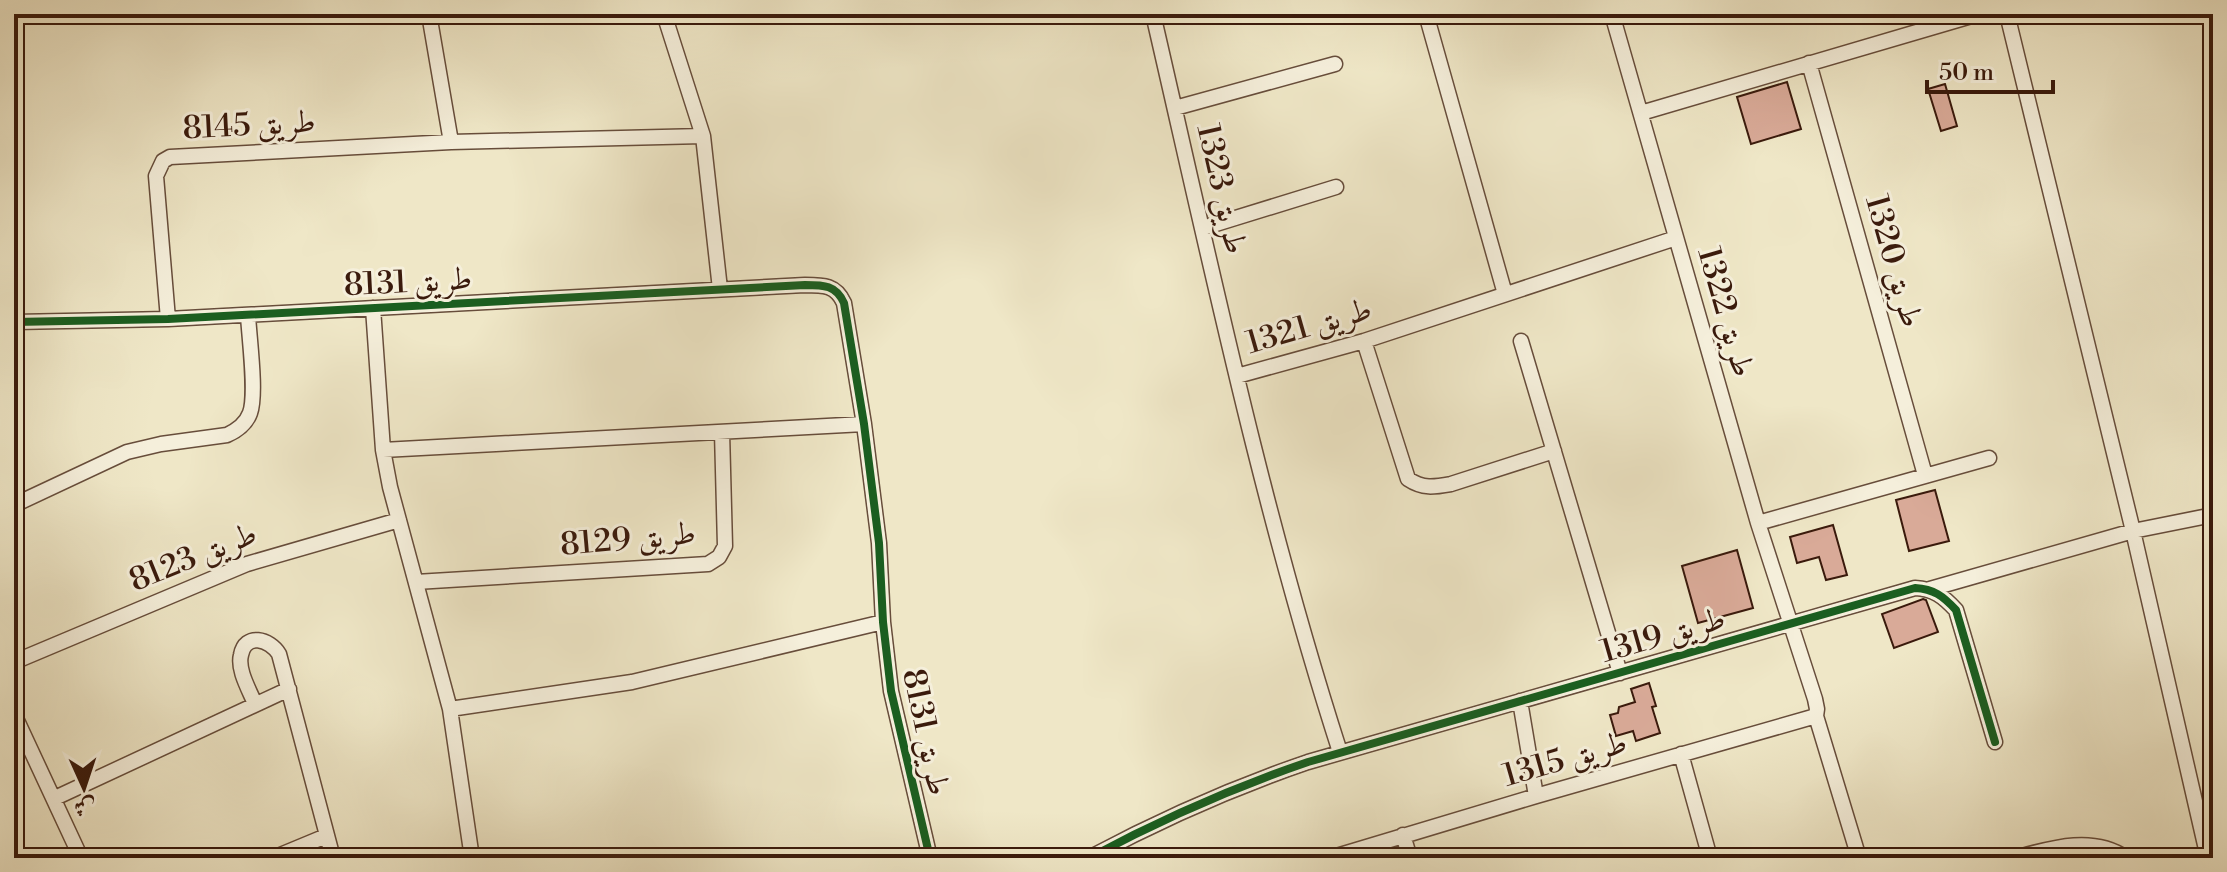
<svg xmlns="http://www.w3.org/2000/svg" width="2227" height="872" font-family="'Libre Bodoni',Amiri,serif">
<style>
.building{fill:#d9aa98;stroke:#3a1a0c;stroke-width:2}
.lines{fill:none;stroke-linecap:round;stroke-linejoin:round}
.minor-casing{stroke:#674d3b;stroke-width:17}
.minor{stroke:#f5efdb;stroke-width:14}
.cycleway-casing{stroke:#f5efdb;stroke-width:13}
.cycleway{stroke:#1b5e20;stroke-width:8}
.labels{text-anchor:middle;dominant-baseline:central;stroke-width:6;stroke-linejoin:round;paint-order:stroke}
.street-label{font-size:32px;fill:#3a1a0c;stroke:#f5efdb}
</style>
<rect width="100%" height="100%" fill="#efe7c7"/>
<filter id="stains"><feTurbulence type="fractalNoise" baseFrequency=".0025" numOctaves="4"/><feColorMatrix values="0 0 0 0 .2 0 0 0 0 .09 0 0 0 0 .02 0 0 0 .5 -.17"/></filter>
<radialGradient id="worn" r=".72"><stop offset=".6" stop-color="#630" stop-opacity="0"/><stop offset="1" stop-color="#630" stop-opacity=".3"/></radialGradient>
<path class="building" d="M1787,82l14,47 -50,15 -14,-47z
M1945,84l12,42 -16,5 -13,-42z
M1935,490l14,51 -40,10 -13,-51z
M1833,525l14,50 -21,5 -7,-23 -22,6 -7,-26z
M1737,550l16,58 -55,15 -16,-57z
M1923,599l3,1 12,32 -44,16 -12,-34z
M1649,683l7,23 -4,1 8,26 -24,8 -3,-10 -17,5 -6,-21 8,-2 1,-6 16,-5 -4,-13z"/>
<g class="lines">
<defs>
<path id="minor" d="M429,14l22,128
M664,14l39,122 17,153
M1153,14c57,247 109,496 187,738
M1426,14l79,280
M1612,14l146,509 57,176 2,10 -1,7 43,142
M2007,14l126,517 75,327
M1809,63l116,412
M1175,108l160,-44
M1641,113l337,-99
M1203,228l133,-41
M373,308l10,142 7,37 60,222 22,149
M168,319l-12,-143 7,-15 7,-4 281,-15 252,-6
M14,322l154,-3 637,-34c19,0 31,0 39,18l20,121 15,119 4,79 8,69 39,167
M1364,341l44,138c15,10 26,8 43,5l103,-33
M1521,341l99,332
M1237,376l127,-35 312,-103
M383,450l481,-26
M14,505l113,-53 34,-8 66,-9c11,-5 19,-11 23,-22 7,-19 -1,-76 -2,-98
M1758,523l231,-65
M416,582l292,-18 11,-7 6,-11 -3,-114
M1930,589l203,-58 80,-16
M14,662l233,-98 152,-44
M1520,701l16,95
M255,704c-5,-13 -18,-34 -14,-49 4,-23 29,-16 38,-1l54,204
M450,709l182,-27 251,-60
M14,714l67,144
M1681,754l29,104
M55,798l234,-109
M1403,835l7,23
M273,858l53,-22
M1089,858c71,-38 143,-70 219,-96l607,-174c19,1 28,8 41,22l39,132
M1330,858l206,-62 280,-80
M2015,858c36,-10 78,-23 111,0"/>
</defs>
<use href="#minor" class="minor-casing"/>
<use href="#minor" class="minor"/>
<defs>
<path id="cycleway" d="M14,322l154,-3 637,-34c19,0 31,0 39,18l20,121 15,119 4,79 8,69 39,167
M1089,858c71,-38 143,-70 219,-96l607,-174c19,1 28,8 41,22l39,132"/>
</defs>
<use href="#cycleway" class="cycleway-casing"/>
<use href="#cycleway" class="cycleway"/>
</g>
<g class="labels">
<g class="street-label">
<text transform="translate(249 125) rotate(-3)">طريق 8145</text>
<text transform="translate(1222 189) rotate(77)">طريق 1323</text>
<text transform="translate(1894 261) rotate(74)">طريق 1320</text>
<text transform="translate(408 282) rotate(-3)">طريق 8131</text>
<text transform="translate(1726 312) rotate(74)">طريق 1322</text>
<text transform="translate(1309 326) rotate(-16)">طريق 1321</text>
<text transform="translate(628 539) rotate(-5)">طريق 8129</text>
<text transform="translate(193 557) rotate(-22)">طريق 8123</text>
<text transform="translate(1663 635) rotate(-16)">طريق 1319</text>
<text transform="translate(926 732) rotate(78)">طريق 8131</text>
<text transform="translate(1565 759) rotate(-16)">طريق 1315</text>
</g>
</g>
<rect width="2227" height="872" fill="none" stroke="#efe7c7" stroke-width="48"/>
<rect x="16" y="16" width="2195" height="840" fill="none" stroke="#3a1a0c" stroke-width="4"/>
<rect x="24" y="24" width="2179" height="824" fill="none" stroke="#3a1a0c" stroke-width="2"/>
<g transform="translate(84 788) rotate(177)" stroke="#f5efdb" stroke-width="6" paint-order="stroke">
<path d="M0-6L14 30L0 20L-14 30Z" fill="#3a1a0c"/>
<text y="-12" font-size="22" font-weight="bold" text-anchor="middle" fill="#3a1a0c">ش</text>
</g>
<path d="M1927 80v12h126v-12" fill="none" stroke="#3a1a0c" stroke-width="4"/>
<text x="1939" y="80" font-size="24" fill="#3a1a0c" stroke="#f5efdb" stroke-width="6" paint-order="stroke">50 m</text>
<rect width="100%" height="100%" filter="url(#stains)"/>
<rect width="100%" height="100%" fill="url(#worn)"/>
</svg>
